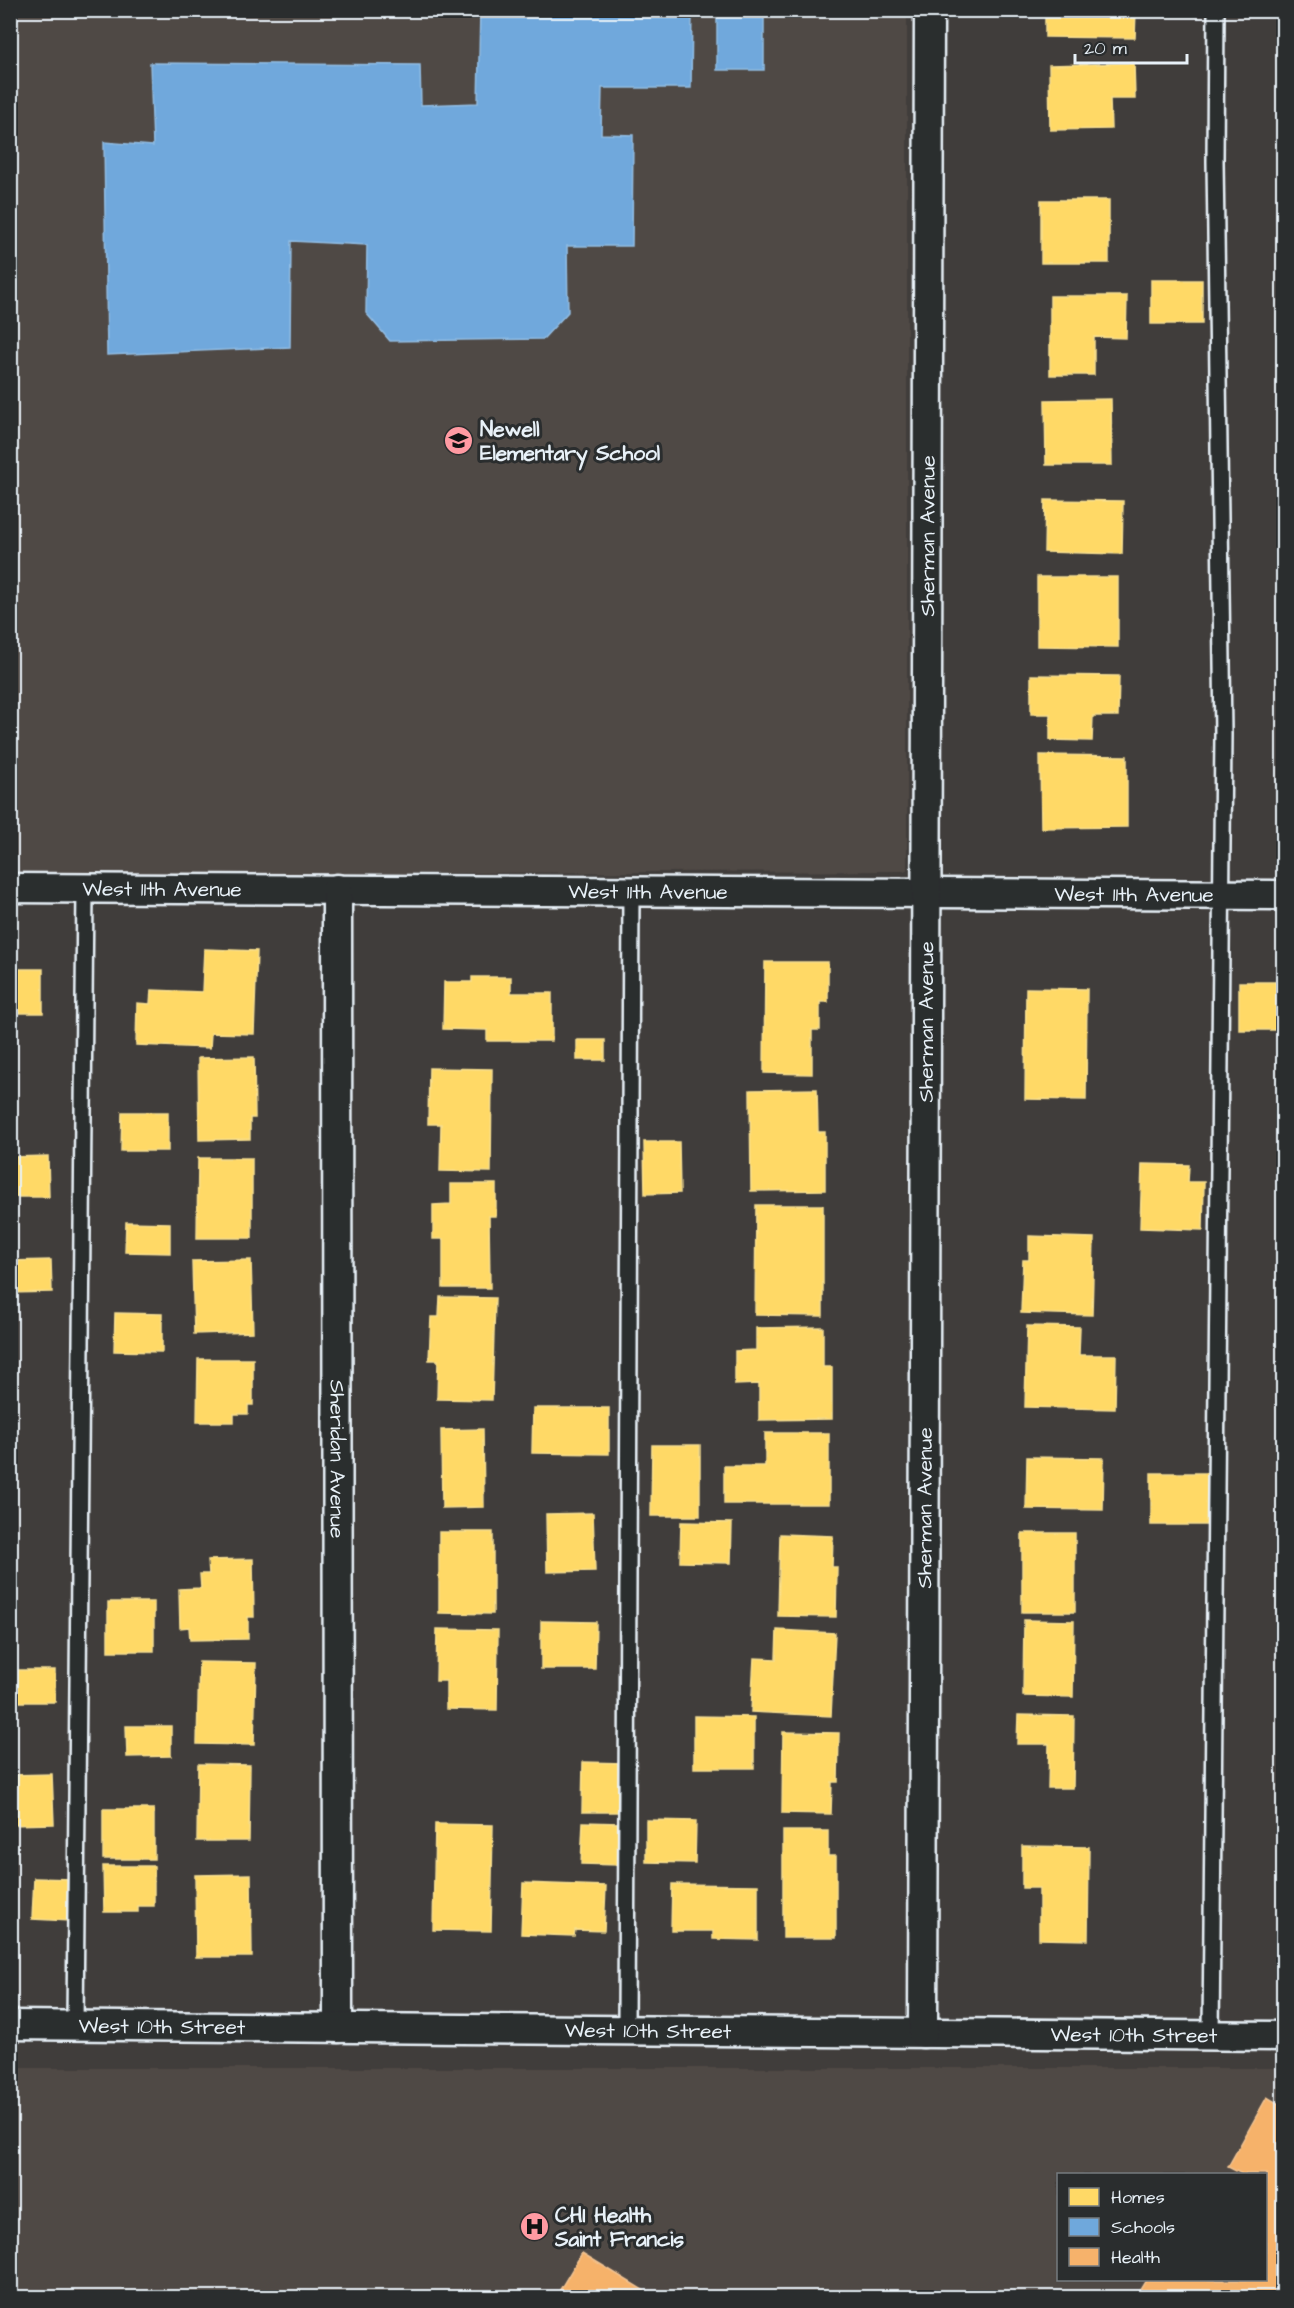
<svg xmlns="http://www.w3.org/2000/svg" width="1294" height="2308" font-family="'Architects Daughter',sans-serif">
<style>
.built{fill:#4f4844;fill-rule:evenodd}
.homes{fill:#ffd966;stroke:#f8e092;stroke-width:1.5}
.schools{fill:#6fa8dc;stroke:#93bee4;stroke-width:1.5}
.health{fill:#f6b26b;stroke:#f2c595;stroke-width:1.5}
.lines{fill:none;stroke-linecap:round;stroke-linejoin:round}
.service-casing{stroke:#e8f1f8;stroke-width:20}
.minor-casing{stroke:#e8f1f8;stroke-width:33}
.service{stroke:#2a2d2e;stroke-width:15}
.minor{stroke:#2a2d2e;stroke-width:28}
.labels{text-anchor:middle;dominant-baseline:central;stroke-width:6;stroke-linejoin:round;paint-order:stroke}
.poi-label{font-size:21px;font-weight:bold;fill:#e8f1f8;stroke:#2a2d2e;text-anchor:start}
.street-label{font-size:21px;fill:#e8f1f8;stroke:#2a2d2e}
</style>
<rect width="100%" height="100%" fill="#403d3b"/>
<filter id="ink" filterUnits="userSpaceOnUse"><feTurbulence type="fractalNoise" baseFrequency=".0167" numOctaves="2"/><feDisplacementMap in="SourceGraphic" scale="12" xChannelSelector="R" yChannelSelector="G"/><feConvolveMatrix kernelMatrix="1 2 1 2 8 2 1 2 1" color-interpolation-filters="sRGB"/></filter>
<g filter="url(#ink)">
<path class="built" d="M10,11h897v860l-896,4z
M10,2068h1273v229h-1272zM1058,2174h208v106h-208z"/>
<path class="homes" d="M1045,10h91l-1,28 -90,-1z
M1134,63l1,36h-25l1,30 -61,1 -1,-65z
M1041,200h68v63h-68z
M1151,280h51v44h-51z
M1050,296h77l-1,42 -32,-1v38h-44z
M1111,399l1,66h-66l-1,-65z
M1045,500l78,1 -1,53 -78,-2z
M1037,577h81v70l-81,-1z
M1031,675l88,1 -1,40h-25l-1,25 -42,-1v-26h-19z
M1040,755l87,1v71l-86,1z
M204,949l53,2 -3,83 -43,-1 -1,15 -74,-3 1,-42 13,1 1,-14 51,2z
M765,962h63v40h-8v28h-8v44l-48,-1z
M10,969h33v44h-33z
M472,977h39v16h41v48h-65v-11l-44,-1 1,-47h28z
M1239,982h44v48h-44z
M1026,988l61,1 -1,111 -61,-1z
M577,1040h28v20h-28z
M254,1057l1,61h-5v21l-51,1 -1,-82z
M429,1068l63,1 -1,103 -51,-1 1,-47h-13z
M817,1089l1,43h7v58l-74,1 -1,-101z
M122,1112h46v39h-47z
M644,1142h35l1,51 -35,1z
M48,1156l1,41h-39v-40z
M198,1158h54v80h-55z
M1142,1164l47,1 -1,17h16l-1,48 -63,-2z
M451,1184h45v32h-7l1,72h-47v-49h-10v-34l18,-1z
M756,1205h67v111l-68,-1z
M126,1222l44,1v30l-45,-1z
M1029,1236l65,2 -2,77 -71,-2 2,-53h6z
M51,1260l1,32 -42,1v-32z
M251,1260l2,72 -59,2 -2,-73z
M440,1297l55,1 -3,102 -55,-1 1,-39h-9l2,-43h8z
M115,1313l47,1v38l-48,-1z
M1027,1326l53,1 -1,28h37l-1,54 -90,-2z
M823,1327v40h9v52l-73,1v-36l-24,1v-34l21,-1v-22z
M198,1359h55v46h-5v9h-14v8h-37z
M533,1408h76v46l-77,-1z
M483,1429l1,78 -42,1 -1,-78z
M765,1433h64v71h-105v-38h41z
M652,1445h48v71h-49z
M1027,1457l77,1 -1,52 -77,-1z
M1151,1473h62v52h-62z
M593,1513l2,58 -48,1 -1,-58z
M681,1522l51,1 -1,40 -51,-1z
M439,1532h54v82l-54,-1z
M1022,1533h53v79h-53z
M780,1534l53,2 -1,31h5l-1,50 -58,-1z
M253,1559l1,58h-6v22l-58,1 -1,-13 -9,1 -1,-39 22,-1 -1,-14h9l-1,-14z
M108,1602h46v49h-46z
M1024,1620l50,1 -1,76 -50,-1z
M541,1621l55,1 -1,47h-54z
M437,1629l61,1 -1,80 -51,-1v-28h-10z
M777,1630l58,3 -4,83 -80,-4 3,-54 22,1z
M199,1662l57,1 -2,82 -57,-1z
M17,1670h38v32h-38z
M1018,1715l56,1 -1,72h-25l1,-44h-32z
M694,1716l60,1v51h-60z
M126,1726h45v30l-44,1z
M783,1732l56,1 -1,49h-6l-1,32 -49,-1z
M583,1762l41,1 -1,49h-41z
M198,1764l52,1 -1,76h-52z
M52,1774l2,50 -44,1v-50z
M103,1809h51v50h-51z
M646,1820l50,1 -1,42 -49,-1z
M583,1822l37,1 -1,42 -38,-1z
M435,1824l58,1 -2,106 -58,-1z
M783,1831h45v25h8v82h-53z
M1022,1846l67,1 -1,93 -49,-1v-51h-17z
M103,1866h51v40h-16v6h-34z
M251,1874l1,83h-56l-1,-82z
M34,1878l38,1 -2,42 -38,-2z
M523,1883l83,3 -2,45 -29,-1 -1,6 -53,-2z
M672,1884l86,1v55l-45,-1v-8h-42z"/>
<path class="schools" d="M480,10h212l-1,78h-89l-1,46 32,1 -1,111h-65l1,66 -25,27 -153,2 -24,-28 1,-68 -76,-4 -1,106 -183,8 -3,-213 49,4 -3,-83 270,2 1,40 57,-2z
M717,15h47v55h-47z"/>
<path class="health" d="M1267,2097l17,10v191h-149l11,-18h120v-106h-24l-14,-7z
M582,2253l74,45h-101z"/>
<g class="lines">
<defs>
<path id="service" d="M75,2026l10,-1138
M626,2030l5,-1139
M1211,2035l12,-1301 -8,-573 1,-151"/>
<g id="minor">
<path id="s1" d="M10,888l1274,7"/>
<path id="s2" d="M337,889l1,1139"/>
<path id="s3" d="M10,2025l1274,11"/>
<path id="s4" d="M923,2033l6,-2023"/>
</g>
</defs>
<use href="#service" class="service-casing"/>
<use href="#minor" class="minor-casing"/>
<use href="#service" class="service"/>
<use href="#minor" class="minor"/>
</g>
</g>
<defs>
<symbol id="school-disc" viewBox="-11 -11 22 22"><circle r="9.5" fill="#ff9aa2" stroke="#2a2d2e"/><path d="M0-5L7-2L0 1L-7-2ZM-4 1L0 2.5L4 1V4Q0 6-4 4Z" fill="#111"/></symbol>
<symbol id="hospital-disc" viewBox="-11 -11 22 22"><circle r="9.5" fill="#ff9aa2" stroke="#2a2d2e"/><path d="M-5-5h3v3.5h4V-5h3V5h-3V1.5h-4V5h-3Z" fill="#111"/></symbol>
</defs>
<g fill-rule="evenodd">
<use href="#school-disc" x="442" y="424" width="33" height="33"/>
<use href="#hospital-disc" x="518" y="2210" width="33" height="33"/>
</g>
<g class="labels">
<g class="poi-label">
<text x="480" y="429">Newell<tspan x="480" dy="24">Elementary School</tspan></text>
<text x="555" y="2215">CHI Health<tspan x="555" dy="24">Saint Francis</tspan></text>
</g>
<g class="street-label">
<text stroke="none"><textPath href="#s4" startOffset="1497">Sherman Avenue</textPath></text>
<text stroke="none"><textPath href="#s1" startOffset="152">West 11th Avenue</textPath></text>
<text stroke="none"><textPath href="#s1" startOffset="638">West 11th Avenue</textPath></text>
<text stroke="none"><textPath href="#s1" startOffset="1124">West 11th Avenue</textPath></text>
<text stroke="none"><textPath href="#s4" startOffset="1011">Sherman Avenue</textPath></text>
<text stroke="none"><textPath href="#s2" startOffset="570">Sheridan Avenue</textPath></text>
<text stroke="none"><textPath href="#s4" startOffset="525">Sherman Avenue</textPath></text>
<text stroke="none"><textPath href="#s3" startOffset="152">West 10th Street</textPath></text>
<text stroke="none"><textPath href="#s3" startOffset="638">West 10th Street</textPath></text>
<text stroke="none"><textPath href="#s3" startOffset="1124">West 10th Street</textPath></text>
</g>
</g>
<rect width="1294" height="2308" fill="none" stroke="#2a2d2e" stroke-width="36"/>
<rect x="18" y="18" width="1258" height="2272" fill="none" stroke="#e8f1f8" stroke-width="2" filter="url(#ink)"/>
<rect x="1057" y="2173" width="210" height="108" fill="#2a2d2e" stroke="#767b7f" stroke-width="1.5"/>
<rect x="1069" y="2188" width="30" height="18" fill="#ffd966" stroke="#767b7f" stroke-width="1.5"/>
<text x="1111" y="2203" font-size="18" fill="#e8f1f8">Homes</text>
<rect x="1069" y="2218" width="30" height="18" fill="#6fa8dc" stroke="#767b7f" stroke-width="1.5"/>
<text x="1111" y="2233" font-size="18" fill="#e8f1f8">Schools</text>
<rect x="1069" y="2248" width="30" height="18" fill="#f6b26b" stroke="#767b7f" stroke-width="1.5"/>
<text x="1111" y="2263" font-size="18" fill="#e8f1f8">Health</text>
<path d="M1075 54v9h112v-9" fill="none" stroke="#e8f1f8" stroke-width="3"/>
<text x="1084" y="54" font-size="18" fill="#e8f1f8" stroke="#2a2d2e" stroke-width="4.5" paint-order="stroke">20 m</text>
</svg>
